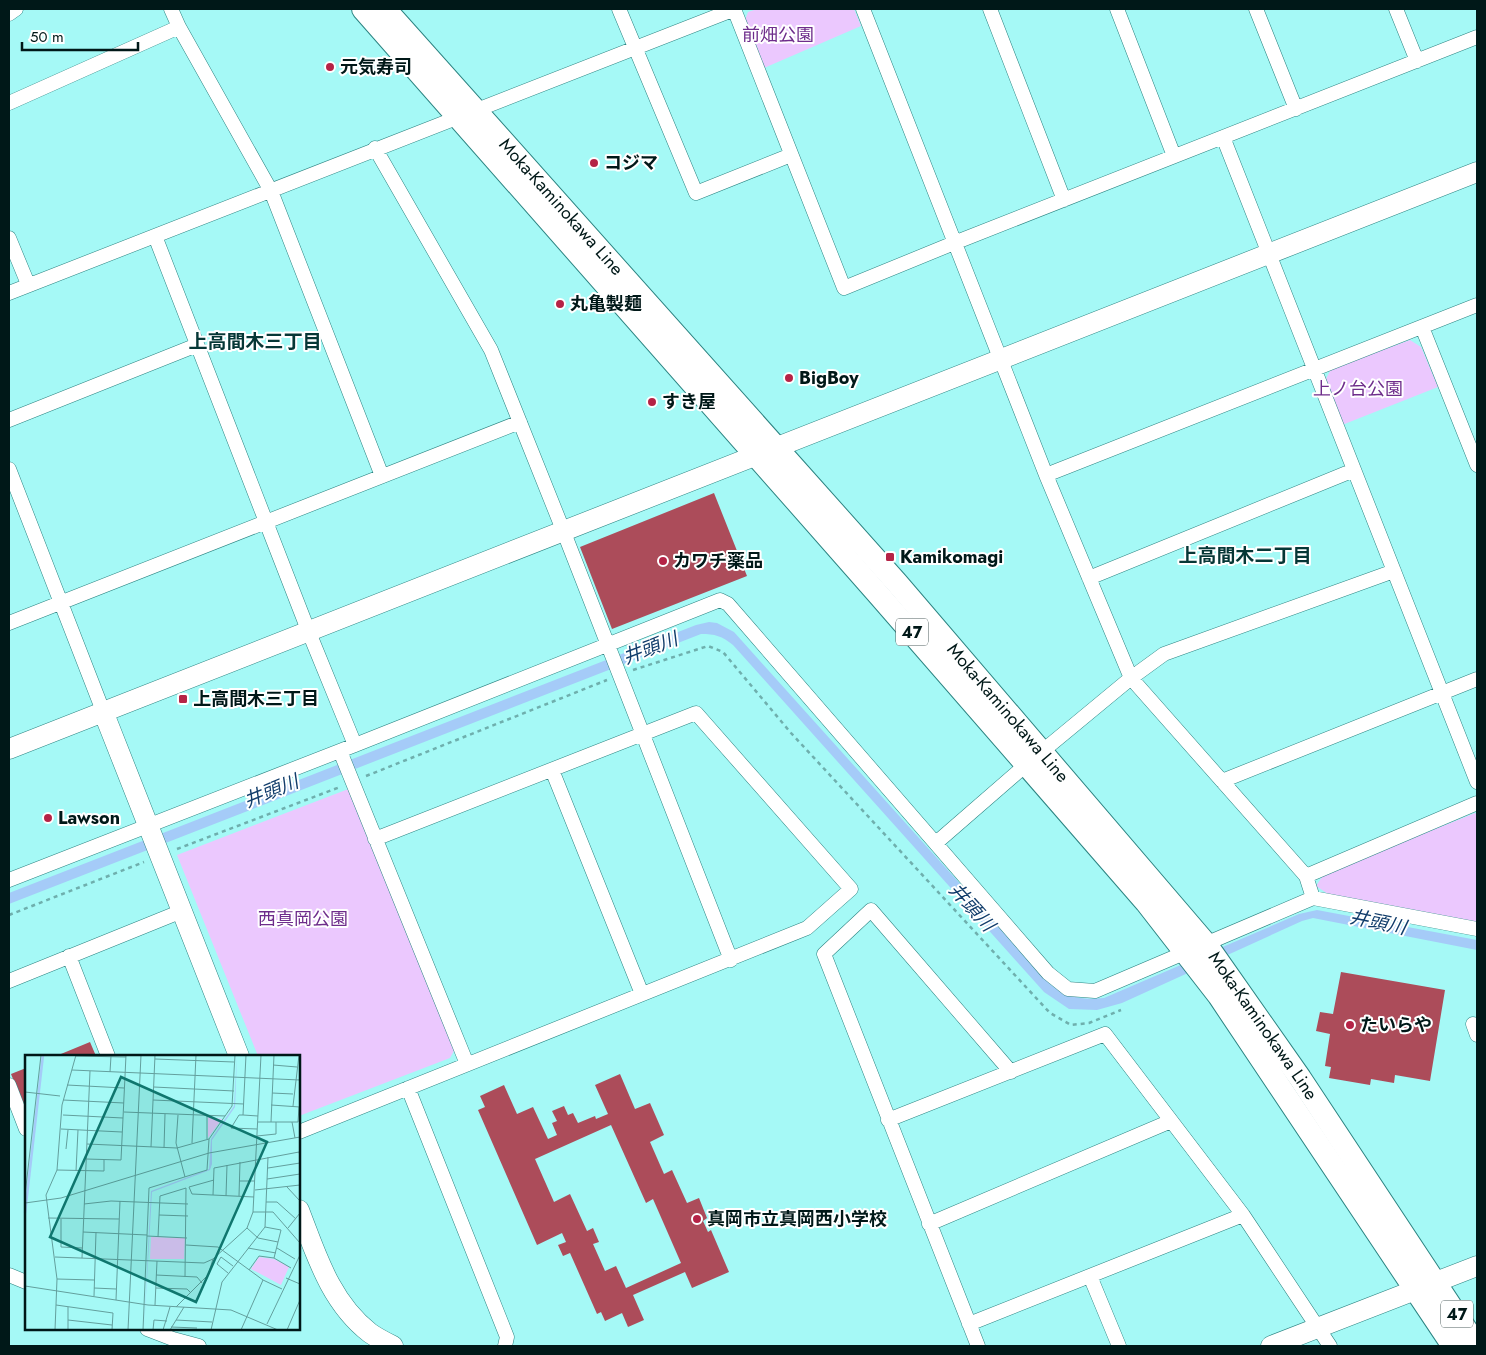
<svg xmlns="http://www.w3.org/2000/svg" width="1486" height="1355" font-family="Jost,'Noto Sans JP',sans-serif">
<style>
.green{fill:#ebc8fe}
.water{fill:#a5cbf8}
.building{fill:#ac4c5a;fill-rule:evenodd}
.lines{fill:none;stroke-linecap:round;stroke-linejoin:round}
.street-casing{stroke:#2c8482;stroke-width:15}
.secondary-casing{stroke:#2c8482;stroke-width:21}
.primary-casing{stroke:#2c8482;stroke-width:24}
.path{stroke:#6fafad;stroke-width:2.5;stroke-dasharray:4 4;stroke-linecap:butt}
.street{stroke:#fff;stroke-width:14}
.secondary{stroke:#fff;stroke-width:20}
.primary{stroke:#fff;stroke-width:22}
.poi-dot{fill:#b52346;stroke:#fff;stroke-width:2}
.labels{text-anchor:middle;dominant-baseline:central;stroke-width:4;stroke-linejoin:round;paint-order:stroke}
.shield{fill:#fff;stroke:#4c5d5d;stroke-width:1}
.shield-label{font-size:16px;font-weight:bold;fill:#001818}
.park-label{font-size:18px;fill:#6e2d8b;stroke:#fff}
.poi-label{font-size:18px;font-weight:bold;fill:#001818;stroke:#fff;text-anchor:start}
.street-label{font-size:18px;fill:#001818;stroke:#fff}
.neighbourhood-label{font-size:19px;font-weight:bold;fill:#063736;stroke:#fff}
.water-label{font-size:19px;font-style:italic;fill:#113d6b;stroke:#fff}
.inset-river{fill:none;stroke:#a5cbf8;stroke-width:2.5}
.inset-road{fill:none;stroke:#639f9d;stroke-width:1}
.view{fill:#0f766e;fill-opacity:0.15;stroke:#0f766e;stroke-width:2.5}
.inset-edge{fill:none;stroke:#001818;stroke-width:2.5}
</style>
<rect width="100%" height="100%" fill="#a5f9f6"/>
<path class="green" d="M757,9h97l7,17 -97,42 -19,-48 3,-8z
M1410,340l11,7 17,40 -96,38 -17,-44 6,-12z
M351,788l104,261 -5,9 -151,58v-60h-41l-81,-201z
M1475,813l2,2v107l-149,-28 -12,-8 8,-12z"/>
<path class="water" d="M709,622l8,1 17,9 317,353c19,13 30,15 53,13l195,-84 18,-4 160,30v10l-164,-32 -11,3 -180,82 -25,7 -28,-1 -25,-17 -311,-347c-11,-9 -18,-11 -32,-11l-692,270v-11l687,-268z"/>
<path class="building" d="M714,493l33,83 -135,53 -32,-82z
M1341,972l104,18 -15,91 -35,-6 -1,8 -23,-4 -1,6 -41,-7 2,-11 -6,-1 5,-32 -14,-3 4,-19 13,2z
M90,1042l6,14h-40z
M26,1068v43l-15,-37z
M620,1074l15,35 15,-6 14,32 -14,7 14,32 8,-4 15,33 12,-5 8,20 -4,3 5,11 3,-2 18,42 -37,16 -7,-16 -52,23 11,25 -16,7 -6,-14 -17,8 -4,-9 -4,2 -27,-61 -7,3 -5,-11 8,-3 -4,-9 -25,12 -59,-135 7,-3 -5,-11 24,-11 13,29 16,-7 15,32 9,-4 -5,-12 5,-2 -5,-10 12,-5 4,9 5,-2 5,10 17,-7 1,3 12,-5 -13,-29zM611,1125l35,78 7,-4 28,64 -55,25 -10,-22 -11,5 -12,-27 6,-2 -6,-14 -6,3 -17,-37 -16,8 -19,-43z"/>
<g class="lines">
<defs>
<path id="street" d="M171,9l8,18 92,164 111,285
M619,9l77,184 95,-38
M734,9l110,279 110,-45 523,-206
M863,9l183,466 85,203 175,198 7,22
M990,9l74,191
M1117,9l57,147
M1256,9l40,100
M1396,9l21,52
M9,14l7,-5
M9,103l170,-76
M1223,137l254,645
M375,148l116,202 72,180 168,430
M155,236l153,394 47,115
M9,238l19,46
M9,293l726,-284
M1422,327l55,138
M9,420l188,-75
M9,469l94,242
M1046,475l431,-170
M1089,578l265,-108
M9,623l511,-201
M340,751l127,313
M552,770l90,224
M1222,781l255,-102
M936,843l91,-79 104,-86 33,-24 230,-83
M1306,876l171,-73
M9,880l346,-135 365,-145 8,4 320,369 20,16 27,2 218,-93 164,31
M69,956l39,100
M9,981l173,-70
M1477,1025l-4,-1 4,11
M9,1085l17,44
M408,1088l99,249 -2,9
M888,1120l217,-86 138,181 87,131
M299,1132l508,-204 44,-39 -155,-176 -321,126
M929,1224l242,-103
M9,1275l17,7
M1090,1276l29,70
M969,1324l274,-109
M147,1329l26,10 26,7
M978,1346l-154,-392 47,-44 140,162"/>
<path id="secondary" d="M103,711l136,345
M9,749l1468,-577
M299,1210c17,44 31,92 71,123 7,5 15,9 23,13
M1271,1346l206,-80"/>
<g id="primary">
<path d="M363,9l515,585 268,308 73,94 234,350"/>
<path id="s1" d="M385,9l512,574 309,361 94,134 177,268"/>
</g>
</defs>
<use href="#street" class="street-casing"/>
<use href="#secondary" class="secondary-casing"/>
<use href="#primary" class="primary-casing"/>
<path class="path" d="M633,670l75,-24 15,6 68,81 259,280 21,12 18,-2 32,-13
M366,776l241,-96
M177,849l163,-62
M9,915l135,-53"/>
<use href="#street" class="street"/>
<use href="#secondary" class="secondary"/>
<use href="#primary" class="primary"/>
</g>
<g class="poi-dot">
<circle cx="330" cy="67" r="5"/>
<circle cx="594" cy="163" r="5"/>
<circle cx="560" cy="304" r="5"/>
<circle cx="789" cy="378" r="5"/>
<circle cx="652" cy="402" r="5"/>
<rect x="885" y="552" width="10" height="10" rx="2.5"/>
<circle cx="663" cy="561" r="5"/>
<rect x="178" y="694" width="10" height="10" rx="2.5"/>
<circle cx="48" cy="818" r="5"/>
<circle cx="1350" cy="1025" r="5"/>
<circle cx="697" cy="1219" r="5"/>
</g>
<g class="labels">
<g class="shield">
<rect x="896" y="618.5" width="32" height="27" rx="4"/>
<rect x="1441" y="1300.5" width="32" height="27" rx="4"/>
</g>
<g class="shield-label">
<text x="912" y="632">47</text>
<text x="1457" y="1314">47</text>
</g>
<g class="park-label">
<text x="778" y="35">前畑公園</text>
<text x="1358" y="389">上ノ台公園</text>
<text x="303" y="919">西真岡公園</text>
</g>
<g class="poi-label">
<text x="340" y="67">元気寿司</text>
<text x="604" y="163">コジマ</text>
<text x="570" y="304">丸亀製麺</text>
<text x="799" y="378">BigBoy</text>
<text x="662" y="402">すき屋</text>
<text x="900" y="557">Kamikomagi</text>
<text x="673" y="561">カワチ薬品</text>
<text x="193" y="699">上高間木三丁目</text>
<text x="58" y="818">Lawson</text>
<text x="1360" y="1025">たいらや</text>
<text x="707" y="1219">真岡市立真岡西小学校</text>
</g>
<g class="street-label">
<text stroke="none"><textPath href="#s1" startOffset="265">Moka-Kaminokawa Line</textPath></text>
<text stroke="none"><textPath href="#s1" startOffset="940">Moka-Kaminokawa Line</textPath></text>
<text stroke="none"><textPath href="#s1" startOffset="1344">Moka-Kaminokawa Line</textPath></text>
</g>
<g class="neighbourhood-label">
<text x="255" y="341">上高間木三丁目</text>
<text x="1245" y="555">上高間木二丁目</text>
</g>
<g class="water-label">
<text transform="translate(650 648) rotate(-21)">井頭川</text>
<text transform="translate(271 791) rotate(-22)">井頭川</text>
<text transform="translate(972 907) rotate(48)">井頭川</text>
<text transform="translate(1378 922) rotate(12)">井頭川</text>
</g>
</g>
<g transform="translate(25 1055)">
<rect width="275" height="275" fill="#a5f9f6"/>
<path d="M183,62l14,2 -14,19zM126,182l34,1 -1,21h-34zM234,202l15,2 15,8 -8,18 -30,-16z" fill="#ebc8fe"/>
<path d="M212,0l-2,52 -23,33v24l-2,6 -58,22 -8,138 7,-139 58,-22 2,-30 23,-33z" fill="#a5cbf8"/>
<path class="inset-river" d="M0,158l18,-158"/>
<path class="inset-road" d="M221,0l-3,60h-4l-8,13 26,1M51,1l50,1M130,4l79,3M248,10l24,2M47,15l228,10M85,17l1,-16M42,30l57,3M129,32l80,4M0,37l35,4M247,38l21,1M38,45l61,3M128,45l91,4M246,50l29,2M268,51l6,-51M99,57l101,4M38,60l60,3M153,60l-2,28 9,34M218,60l15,1M233,67h40l1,-15M246,67l3,-67M267,67l3,16M36,74l61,3M232,81l19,-2v-12M182,84v-23M167,88l4,-88M62,89l90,4 32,-9M126,92l4,-92M139,93l1,-34M41,94l2,-19M61,104l35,1 5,-105M243,113l32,-5M32,115l47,1v-11M51,116l2,-41M242,124l33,-5M189,125l-25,7 3,7 62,3M214,126h16M262,132l13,14M230,135l45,-5M0,140l16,-140M188,140l1,-27 85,-16 1,4M201,141l1,-31M214,141l1,-34M241,147h11l19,17M0,148l36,-5 148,-45 91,-16M59,149l27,-3 77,3M228,157h20l27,31M134,160l29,1M23,163l71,1M36,164v28l21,1M240,172l16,3 -7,28M222,173l11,10 20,4M263,173l12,-15M58,177l64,3M122,181l40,2M133,182l2,-41 26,-8 -1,89M161,190l32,2 45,33 19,9M223,193l28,5M252,193l18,11M30,202l149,6 9,-4 34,-31 6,-16 8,-157M57,203l8,-187M224,215l10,-14 15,2 17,10M203,218l-11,-9 4,-7 12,9M131,220l41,2 5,6M261,223l14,6M32,224l37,1M0,231l123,19 83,5 47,20M69,233l22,1M131,233l31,1 4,4M69,241l2,-64M91,245l4,-99M31,250l57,8 -1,17M130,250l2,-44M43,252v23M151,252l32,-32 5,-16M43,265l44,5M151,265l36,2M242,269l33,-69M146,272l26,1M30,275l2,-51 -11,-84 11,-25 5,-65 14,-50M103,275l13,-275M118,275l6,-142 58,-18 2,-31 23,-33 3,-51M128,275l1,-10 13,1M138,275l7,-23M145,275l14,-23M186,275l11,-48 43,-55 3,-70M216,275l22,-50M262,275l13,-30"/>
<path class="view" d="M96,22l146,65 -71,160 -146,-65z"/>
<rect width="275" height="275" class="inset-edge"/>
</g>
<rect width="1486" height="1355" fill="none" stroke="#001818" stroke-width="20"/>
<path d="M22 42v8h116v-8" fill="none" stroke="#001818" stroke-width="2.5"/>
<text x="30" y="42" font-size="15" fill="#001818" stroke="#ffffff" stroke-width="4" paint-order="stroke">50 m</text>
</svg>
